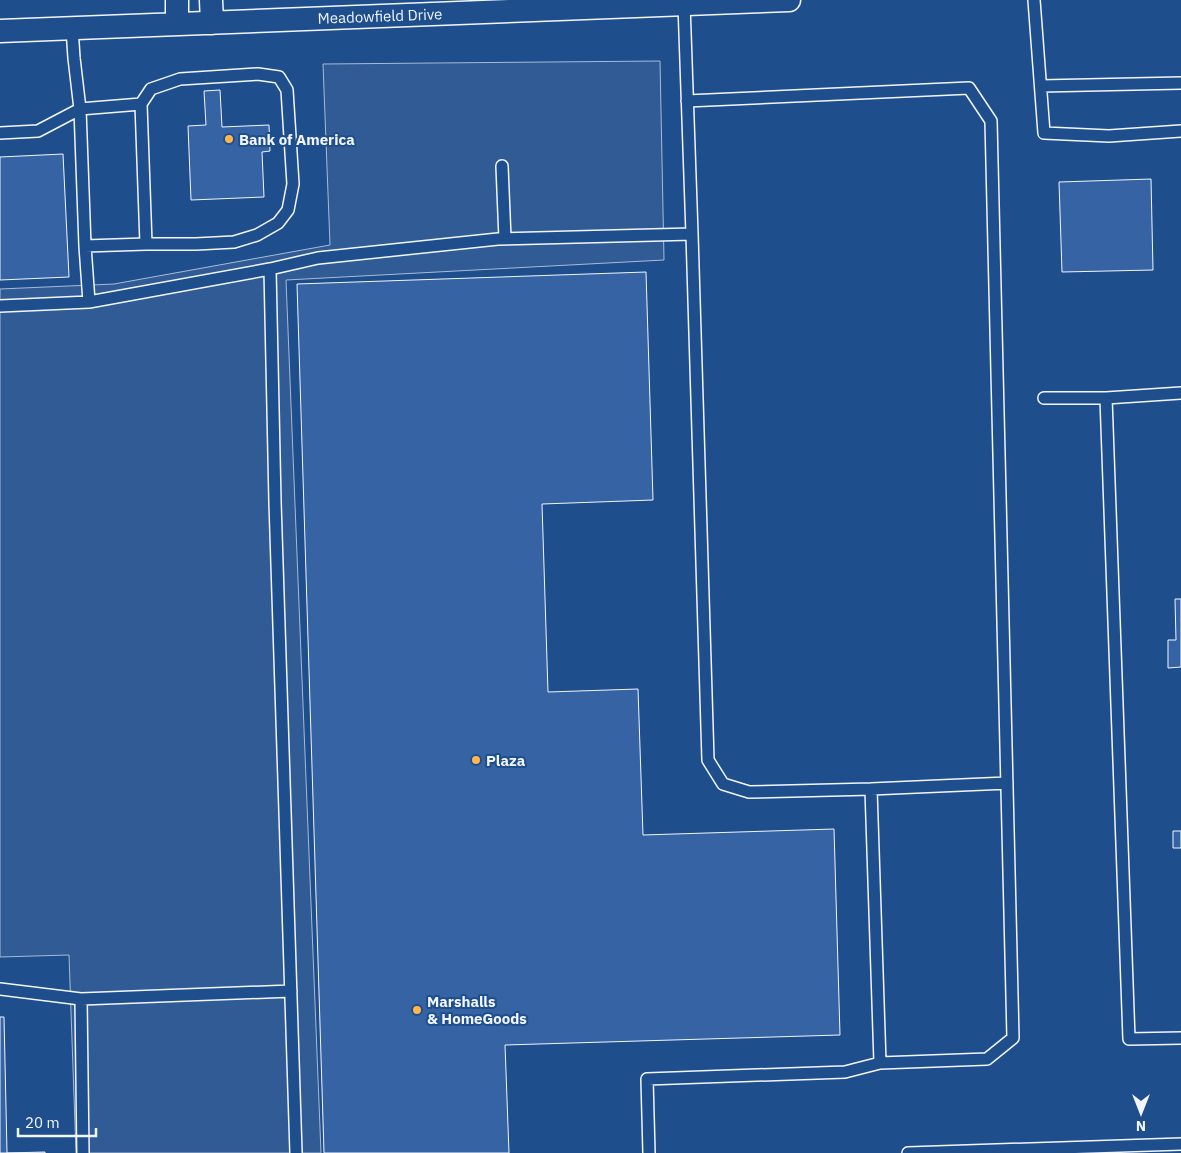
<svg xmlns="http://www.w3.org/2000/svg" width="1181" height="1153" font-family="'IBM Plex Sans',sans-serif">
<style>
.parking{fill:#305b95;stroke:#a8bbd7}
.building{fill:#3563a3;stroke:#f2f6ff}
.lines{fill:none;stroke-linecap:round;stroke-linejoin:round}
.lane-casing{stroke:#f2f6ff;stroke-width:14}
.street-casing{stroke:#f2f6ff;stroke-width:25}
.lane{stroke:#1f4e8c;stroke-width:11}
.street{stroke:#1f4e8c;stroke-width:22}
.poi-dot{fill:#ffb74d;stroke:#1f4e8c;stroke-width:2}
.labels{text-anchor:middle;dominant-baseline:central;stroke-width:4;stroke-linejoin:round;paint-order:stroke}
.street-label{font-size:15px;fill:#f2f6ff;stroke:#1f4e8c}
.poi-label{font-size:15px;font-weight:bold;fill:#f2f6ff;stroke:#1f4e8c;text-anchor:start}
</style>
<rect width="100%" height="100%" fill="#1f4e8c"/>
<path class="parking" d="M660,61l4,199 -378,20 35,873h-245l-7,-198 -69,2v-668l114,-5 216,-39 -7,-181z"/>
<path class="building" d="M220,90l2,37 47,-2 1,26 -8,1 2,45 -73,3 -3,-74 18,-1 -2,-34z
M63,154l6,123 -69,3v-123z
M1151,179l2,91 -91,2 -3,-90z
M646,272l7,228 -111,4 6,188 90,-3 5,146 191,-6 6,206 -335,10 4,108h-185l-27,-869z
M1175,599h6v68l-13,1v-28h8z
M1173,831h8v17h-8z
M0,1017h4l3,136 38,-1v1h-45z"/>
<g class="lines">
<defs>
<path id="lane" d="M1034,0l10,133 65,3 72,-5
M72,28l2,30 6,51 5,137 4,56
M1041,86l140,-3
M687,101l282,-13 22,33 22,917 -26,21 -107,4
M0,133l38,-2 42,-22 61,-5 5,140
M502,166l3,73
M85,246l61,-2h50l38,-2 23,-7 21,-12 10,-13 5,-26 -6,-94 -8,-13 -21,-3 -78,5 -29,10 -10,15
M270,269l48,-11 180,-19 194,-5 -8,-230
M0,306l89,-4 181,-33 5,233 21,651
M1044,398h62l75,-5
M1106,398l23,641 52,-1
M871,789l136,-6
M0,989l81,10 2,154
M81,999l210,-8
M649,1153l-2,-74 198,-7 35,-9 -9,-274 -122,3 -26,-8 -15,-24 -16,-526
M908,1153l273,-9"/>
<path id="street" d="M177,0v24
M211,0l1,23
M0,31l789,-31"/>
</defs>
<use href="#lane" class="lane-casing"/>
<use href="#street" class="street-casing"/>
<use href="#lane" class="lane"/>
<use href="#street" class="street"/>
</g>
<g class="poi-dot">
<circle cx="229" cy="139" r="5"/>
<circle cx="476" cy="760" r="5"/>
<circle cx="417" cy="1010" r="5"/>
</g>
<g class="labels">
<g class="street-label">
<text transform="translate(380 16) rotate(-2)">Meadowfield Drive</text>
</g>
<g class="poi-label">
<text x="239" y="139">Bank of America</text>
<text x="486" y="760">Plaza</text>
<text x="427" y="1001">Marshalls<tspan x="427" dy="17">&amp; HomeGoods</tspan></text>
</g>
</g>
<g transform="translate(1141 1113) rotate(180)" stroke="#1f4e8c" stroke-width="4" paint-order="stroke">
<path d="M0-4L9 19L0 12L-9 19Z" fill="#f2f6ff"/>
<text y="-8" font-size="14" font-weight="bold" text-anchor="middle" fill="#f2f6ff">N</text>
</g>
<path d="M18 1128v8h78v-8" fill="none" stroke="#f2f6ff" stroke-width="2.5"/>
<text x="25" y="1128" font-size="15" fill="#f2f6ff" stroke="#1f4e8c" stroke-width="4" paint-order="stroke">20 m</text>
</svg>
